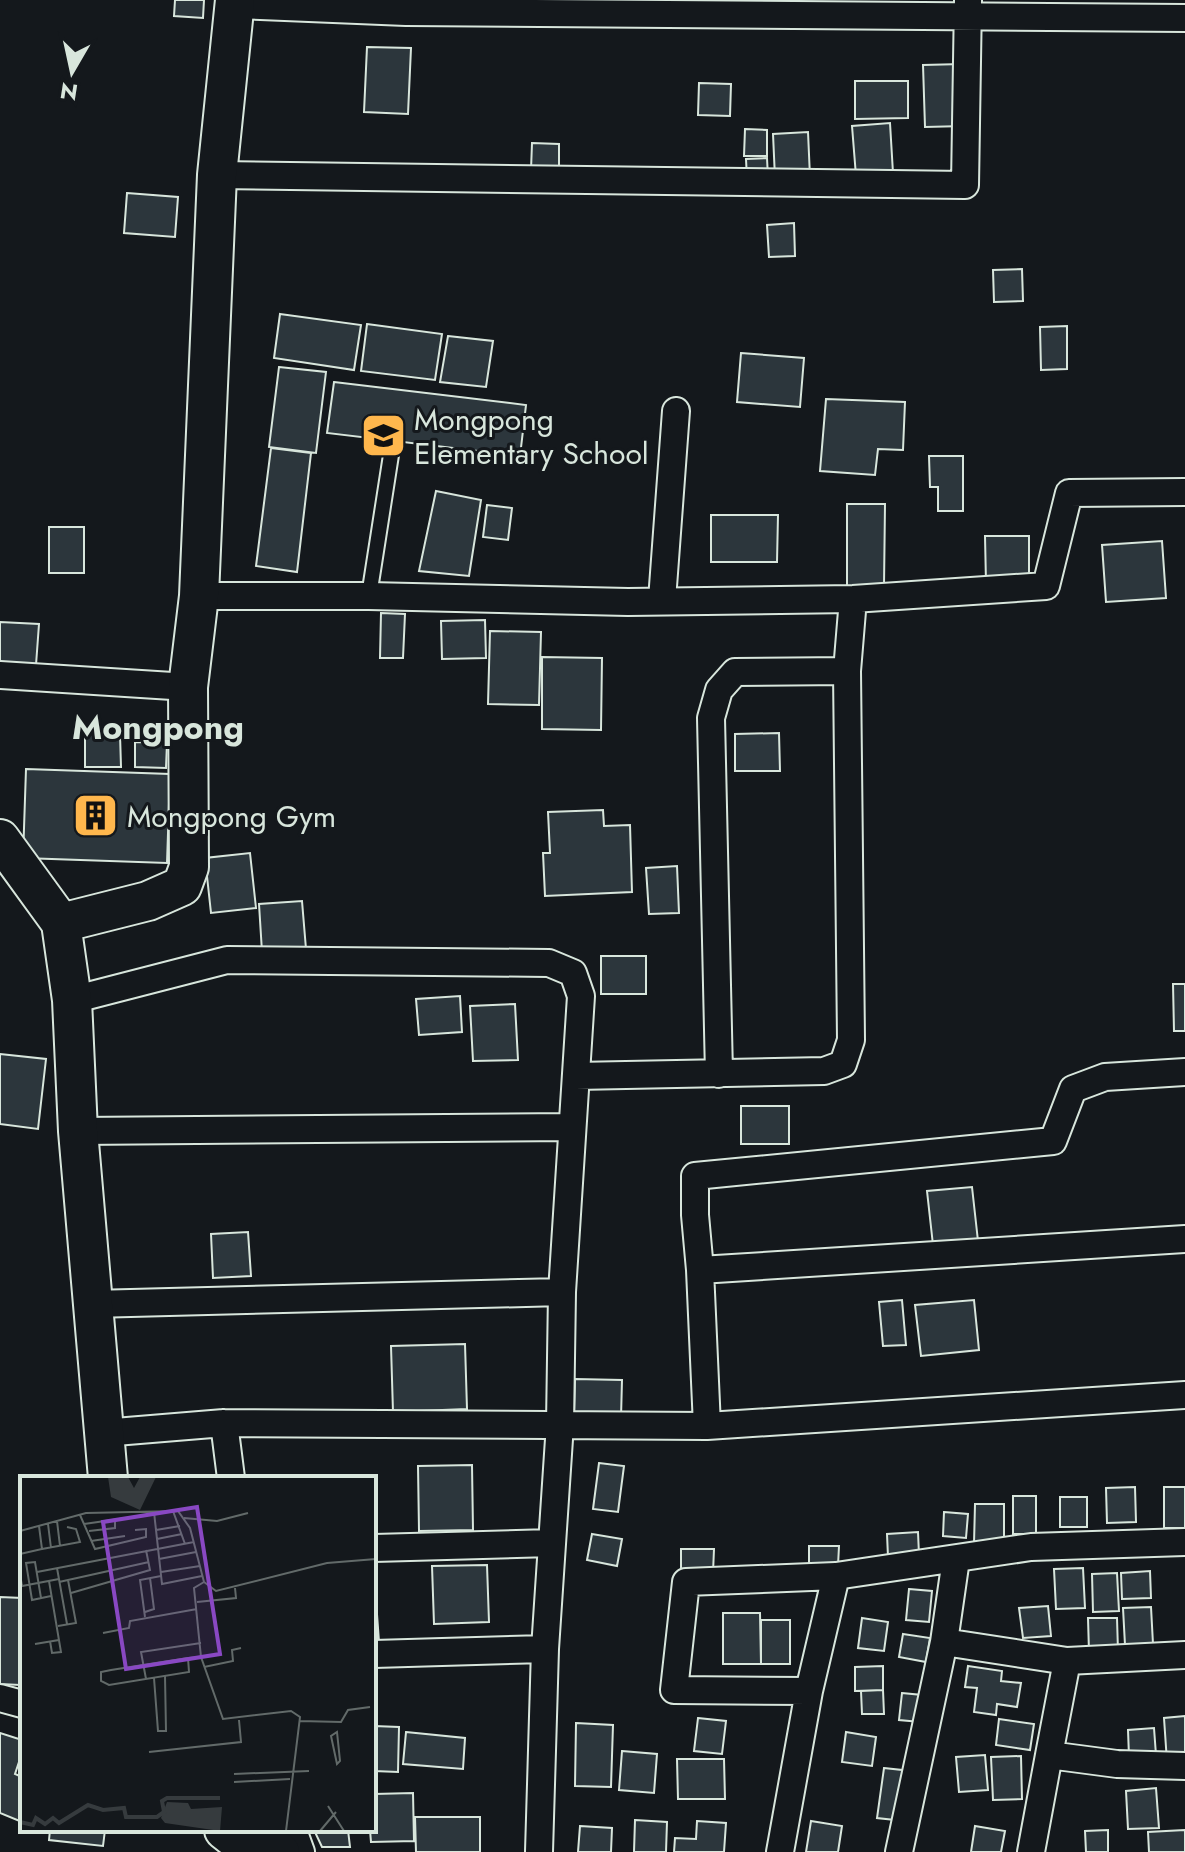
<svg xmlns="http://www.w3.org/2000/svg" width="1185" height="1852" font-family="Jost,sans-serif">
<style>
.building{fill:#2c363c;stroke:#d8e6dc;stroke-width:2}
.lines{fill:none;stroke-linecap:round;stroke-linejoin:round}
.lane-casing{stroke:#d8e6dc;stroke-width:18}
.street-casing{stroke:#d8e6dc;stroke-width:30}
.secondary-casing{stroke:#d8e6dc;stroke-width:42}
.lane{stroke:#14181c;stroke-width:14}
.street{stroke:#14181c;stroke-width:26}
.secondary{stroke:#14181c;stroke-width:38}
.labels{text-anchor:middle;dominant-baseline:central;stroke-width:6;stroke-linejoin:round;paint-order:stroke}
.poi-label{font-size:30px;fill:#d8e6dc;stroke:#14181c;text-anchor:start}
.quarter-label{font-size:34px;font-weight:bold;fill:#d8e6dc;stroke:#14181c}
.inset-river{fill:none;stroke:#363b3e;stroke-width:4}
.inset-road{fill:none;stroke:#626a69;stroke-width:2}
.view{fill:#8948c3;fill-opacity:0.15;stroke:#8948c3;stroke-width:4}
.inset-edge{fill:none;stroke:#d8e6dc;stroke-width:4}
</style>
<rect width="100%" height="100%" fill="#14181c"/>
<path class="building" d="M175,0h29l-1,18 -29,-2z
M367,47l44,1 -3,66 -44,-2z
M962,64l2,62 -39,1 -2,-62z
M855,81h53v37l-53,1z
M699,83l32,1 -1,32 -32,-1z
M890,123l3,50 -37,3 -4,-50z
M745,129l22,1v26h-23z
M808,132l2,45 -35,1 -2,-44z
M532,143l27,1v26h-28z
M767,158l1,20 -21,1 -1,-20z
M127,193l51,4 -3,40 -51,-4z
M794,223l1,33 -26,1 -2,-32z
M1022,269l1,32 -29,1 -1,-32z
M280,314l81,11 -7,45 -80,-12z
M367,324l75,10 -7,46 -74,-9z
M1067,326v43l-26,1 -1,-43z
M448,336l45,5 -7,46 -46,-5z
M741,353l63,5 -4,49 -63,-5z
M279,367l47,5 -10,81 -47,-6z
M334,382l192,23 -6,51 -193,-23z
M826,399l79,3 -2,48 -25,-1 -3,26 -55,-4z
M271,448l40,5 -14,119 -41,-6z
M929,456h34v55h-25v-24h-8z
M436,491l45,9 -12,76 -50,-5z
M847,504h38l-1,82h-37z
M487,505l25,3 -4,32 -25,-3z
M711,515h67l-1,47h-66z
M49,527h35v46h-35z
M985,536h44v47h-43z
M1162,541l4,57 -60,4 -4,-57z
M381,613l24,1 -2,44h-23z
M485,620l1,38 -44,1 -1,-38z
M0,622l39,2 -3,41 -36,-2z
M490,631l51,1 -2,73 -51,-1z
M542,657l60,1 -1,72 -59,-1z
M779,733l1,38h-45v-37z
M85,734h35l1,33h-36z
M135,742l32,1 -1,25 -31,-1z
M26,769l144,5 -3,89 -144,-5z
M603,810l1,16 26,-1 2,67 -87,4 -2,-43h7l-2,-41z
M250,853l6,55 -45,5 -6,-55z
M677,866l2,47 -30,1 -3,-46z
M302,901l4,48 -44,3 -3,-48z
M601,956h45v38h-45z
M1173,984h12v47h-11z
M460,996l2,36 -43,3 -3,-36z
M515,1004l3,56 -45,1 -3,-55z
M0,1054l46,5 -8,70 -38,-5z
M741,1106h48v38h-48z
M972,1187l7,63 -45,4 -7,-63z
M248,1232l3,44 -38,2 -2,-44z
M902,1300l4,45 -23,1 -4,-44z
M974,1300l5,50 -58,6 -6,-51z
M465,1344l2,65 -74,3 -2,-66z
M575,1379l47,1 -1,38 -47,-1z
M599,1463l25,3 -6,46 -25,-3z
M472,1465l1,65 -54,1 -1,-65z
M1135,1487l1,35 -29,1 -1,-35z
M1164,1487h21v41h-21z
M1013,1496h23v38h-23z
M1060,1497h27v30h-27z
M975,1504h29v40h-30z
M944,1512l24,2 -2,24 -23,-2z
M918,1532l1,23 -31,2 -1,-23z
M592,1534l30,5 -5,27 -30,-6z
M809,1546h30l-1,20 -29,-1z
M681,1549h33l-1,24 -32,-1z
M487,1565l2,57 -55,2 -2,-58z
M1083,1568l2,40 -29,1 -2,-40z
M1150,1571l1,27 -29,1 -1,-26z
M374,1573l5,69h-5z
M1117,1573l2,38 -26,1 -1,-38z
M909,1589l23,2 -3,31 -23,-2z
M0,1597l22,1 -2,87 -20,-1z
M1048,1606l3,30 -28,2 -4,-30z
M1151,1607l2,37 -28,1 -2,-37z
M723,1613h37l1,51h-38z
M862,1618l26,4 -4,29 -26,-3z
M1088,1618h29l1,33 -29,1z
M761,1620h29v44h-29z
M903,1634l27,4 -4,24 -27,-5z
M883,1666v24l-28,1v-24z
M968,1666l34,5 -1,10 20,2 -4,24 -20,-3 -1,11 -22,-3 3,-24 -12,-1z
M883,1690l1,24h-22l-1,-23z
M902,1693l20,2 -2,27 -21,-2z
M1185,1716v45l-18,1 -3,-44z
M698,1718l28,3 -4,33 -28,-3z
M999,1719l35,5 -4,26 -34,-5z
M576,1723l37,2 -2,62 -36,-1z
M374,1726l25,1 -1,45 -24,-1z
M1154,1728l2,27 -27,2 -1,-27z
M406,1732l59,6 -2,31 -60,-5z
M846,1732l30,5 -4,29 -30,-4z
M0,1733l22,7v13l-7,21 7,3v45l-22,-9z
M622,1751l35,3 -3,39 -35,-3z
M985,1755l3,35 -29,2 -3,-35z
M1021,1756l1,43 -29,1 -2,-43z
M677,1759h47l1,40h-47z
M884,1768l27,3 -7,50 -27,-3z
M1156,1788l3,40 -31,1 -2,-38z
M413,1793l1,48 -43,1 -1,-12h4v-36z
M415,1817h65v35h-64z
M635,1820l32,2 -1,30h-32z
M697,1821l29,2 -2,29h-50l1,-14 21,1z
M811,1821l31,5 -4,26h-32z
M580,1826l32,2 -1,24h-33z
M975,1826l30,5 -4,21h-30z
M50,1830h55l-2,16 -54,-6z
M314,1830h34l2,17h-28z
M1108,1830v22h-22l-1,-21z
M1185,1830v22h-36l-1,-20z"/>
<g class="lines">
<defs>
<path id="lane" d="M369,596l22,-141"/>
<path id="street" d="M235,5l171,7 779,6
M217,175l748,10 3,-185
M199,596h170l259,6 225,-3 193,-13 23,-93 116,-1
M662,600l14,-189
M0,675l188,12
M72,1000l155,-40 322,3 24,10 8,23 -19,296 -2,132 -15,225 -6,203
M719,1074l-8,-356 8,-28 16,-18 112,-1
M576,1076l248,-5 19,-7 8,-24 -4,-369 6,-72
M78,1131l493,-4
M700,1270l485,-31
M92,1304l470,-12
M224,1423l7,55
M707,1426l-7,-156 -5,-55v-39l358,-35 20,-52 32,-12 80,-5
M103,1433l121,-10 483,3 478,-31
M374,1548l177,-5
M944,1642l123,19 118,-6
M374,1654l171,-5
M809,1691l-135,-1 12,-108 150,-6 195,-29 154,-5
M0,1698l22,6
M1049,1755l18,-94
M293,1830l8,22
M780,1852l29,-161 27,-115
M899,1852l45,-210 12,-83
M1031,1852l18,-97 68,9 68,2"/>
<path id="secondary" d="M0,839l61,84 11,77 6,131 30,347
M61,923l87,-22 34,-15 7,-19 -1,-180 11,-91 18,-421 18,-175
M224,1830l19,15 37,7"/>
</defs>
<use href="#lane" class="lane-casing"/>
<use href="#street" class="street-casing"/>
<use href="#secondary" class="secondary-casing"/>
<use href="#lane" class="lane"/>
<use href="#street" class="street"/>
<use href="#secondary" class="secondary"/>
</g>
<defs>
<symbol id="school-square" viewBox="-11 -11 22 22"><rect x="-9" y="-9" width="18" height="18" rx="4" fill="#ffb74d" stroke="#14181c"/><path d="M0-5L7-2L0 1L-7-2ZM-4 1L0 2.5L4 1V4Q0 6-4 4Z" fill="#111"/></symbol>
<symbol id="building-square" viewBox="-11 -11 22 22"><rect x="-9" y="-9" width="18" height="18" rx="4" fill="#ffb74d" stroke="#14181c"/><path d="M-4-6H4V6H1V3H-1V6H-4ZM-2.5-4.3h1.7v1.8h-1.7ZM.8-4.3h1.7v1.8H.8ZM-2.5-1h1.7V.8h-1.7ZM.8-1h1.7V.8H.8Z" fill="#111"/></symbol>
</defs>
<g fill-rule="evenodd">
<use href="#school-square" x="358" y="410" width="51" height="51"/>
<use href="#building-square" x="70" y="790" width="51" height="51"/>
</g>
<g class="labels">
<g class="poi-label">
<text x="414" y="419">Mongpong<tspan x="414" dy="34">Elementary School</tspan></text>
<text x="127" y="816">Mongpong Gym</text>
</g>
<g class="quarter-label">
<text x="158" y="727">Mongpong</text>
</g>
</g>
<g transform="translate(20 1476)">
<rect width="356" height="356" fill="#14181c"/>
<path d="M88,1h20l6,11 6,-11h16l-16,33 -29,-13zM147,326l21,1 3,6 31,-2 -2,24 -55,-8 -4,-5z" fill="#363b3e"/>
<path class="inset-river" d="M0,346l13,3 3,-7 9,6 8,-6 6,5 29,-18 15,5 21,-2 2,9h31l7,-5 -2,-11 5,-3h53"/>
<path class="inset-road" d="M153,35l12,33M134,36l8,72 40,-8M60,39l15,34 51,-12v-8l-11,1M164,42l33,3 31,-8M37,45l3,25M28,48l3,24M64,48l42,-6M136,54l24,-4M0,55l66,-18 92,-2 12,17 14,54 12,9 111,-28 49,-4M69,55l26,-3v-9M137,63l25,-5M71,65l34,-5M22,73l38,-7 -4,-13 -9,-2M0,78l22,-5 -3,-23M139,83l37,-7M37,92l10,56M17,96l157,-30M141,96l39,-6M0,98l2,12 37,-7M29,105l12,71 -9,1 -2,-12M39,106l90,-20M184,106l-10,6 7,69 22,62 68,-8 9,6 -14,114M51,117l79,-23 -4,-20M21,122l-6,-36 -9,1 6,37 19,-4M177,126l39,-4 -1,-10M125,136l9,-3 -4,-31M125,141l-5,-37 21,-4M38,150l18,-3 -8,-43M83,157l26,-5 1,-7 67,-12M15,168l24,-4M168,182l1,14 -80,13 -8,-4v-9l10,-2 77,-12 13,-1M184,191l29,-6 -1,-11 9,-2M134,202l4,53h8l-1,-55M126,203l-5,-27 60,-9M280,245l41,1 7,-12 22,-3M317,256l3,29 -3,3 -6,-28zM129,276l92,-10 -2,-22M214,298l75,-3M214,306l56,-3M308,330l16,25M300,355l16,-19"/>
<path class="view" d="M177,31l23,147 -94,15 -23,-147z"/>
<rect width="356" height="356" class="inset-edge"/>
</g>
<g transform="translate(72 72) rotate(189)" stroke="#14181c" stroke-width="6" paint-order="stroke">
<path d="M0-6L14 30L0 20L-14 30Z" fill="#d8e6dc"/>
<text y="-12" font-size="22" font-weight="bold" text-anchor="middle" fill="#d8e6dc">N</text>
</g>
</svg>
